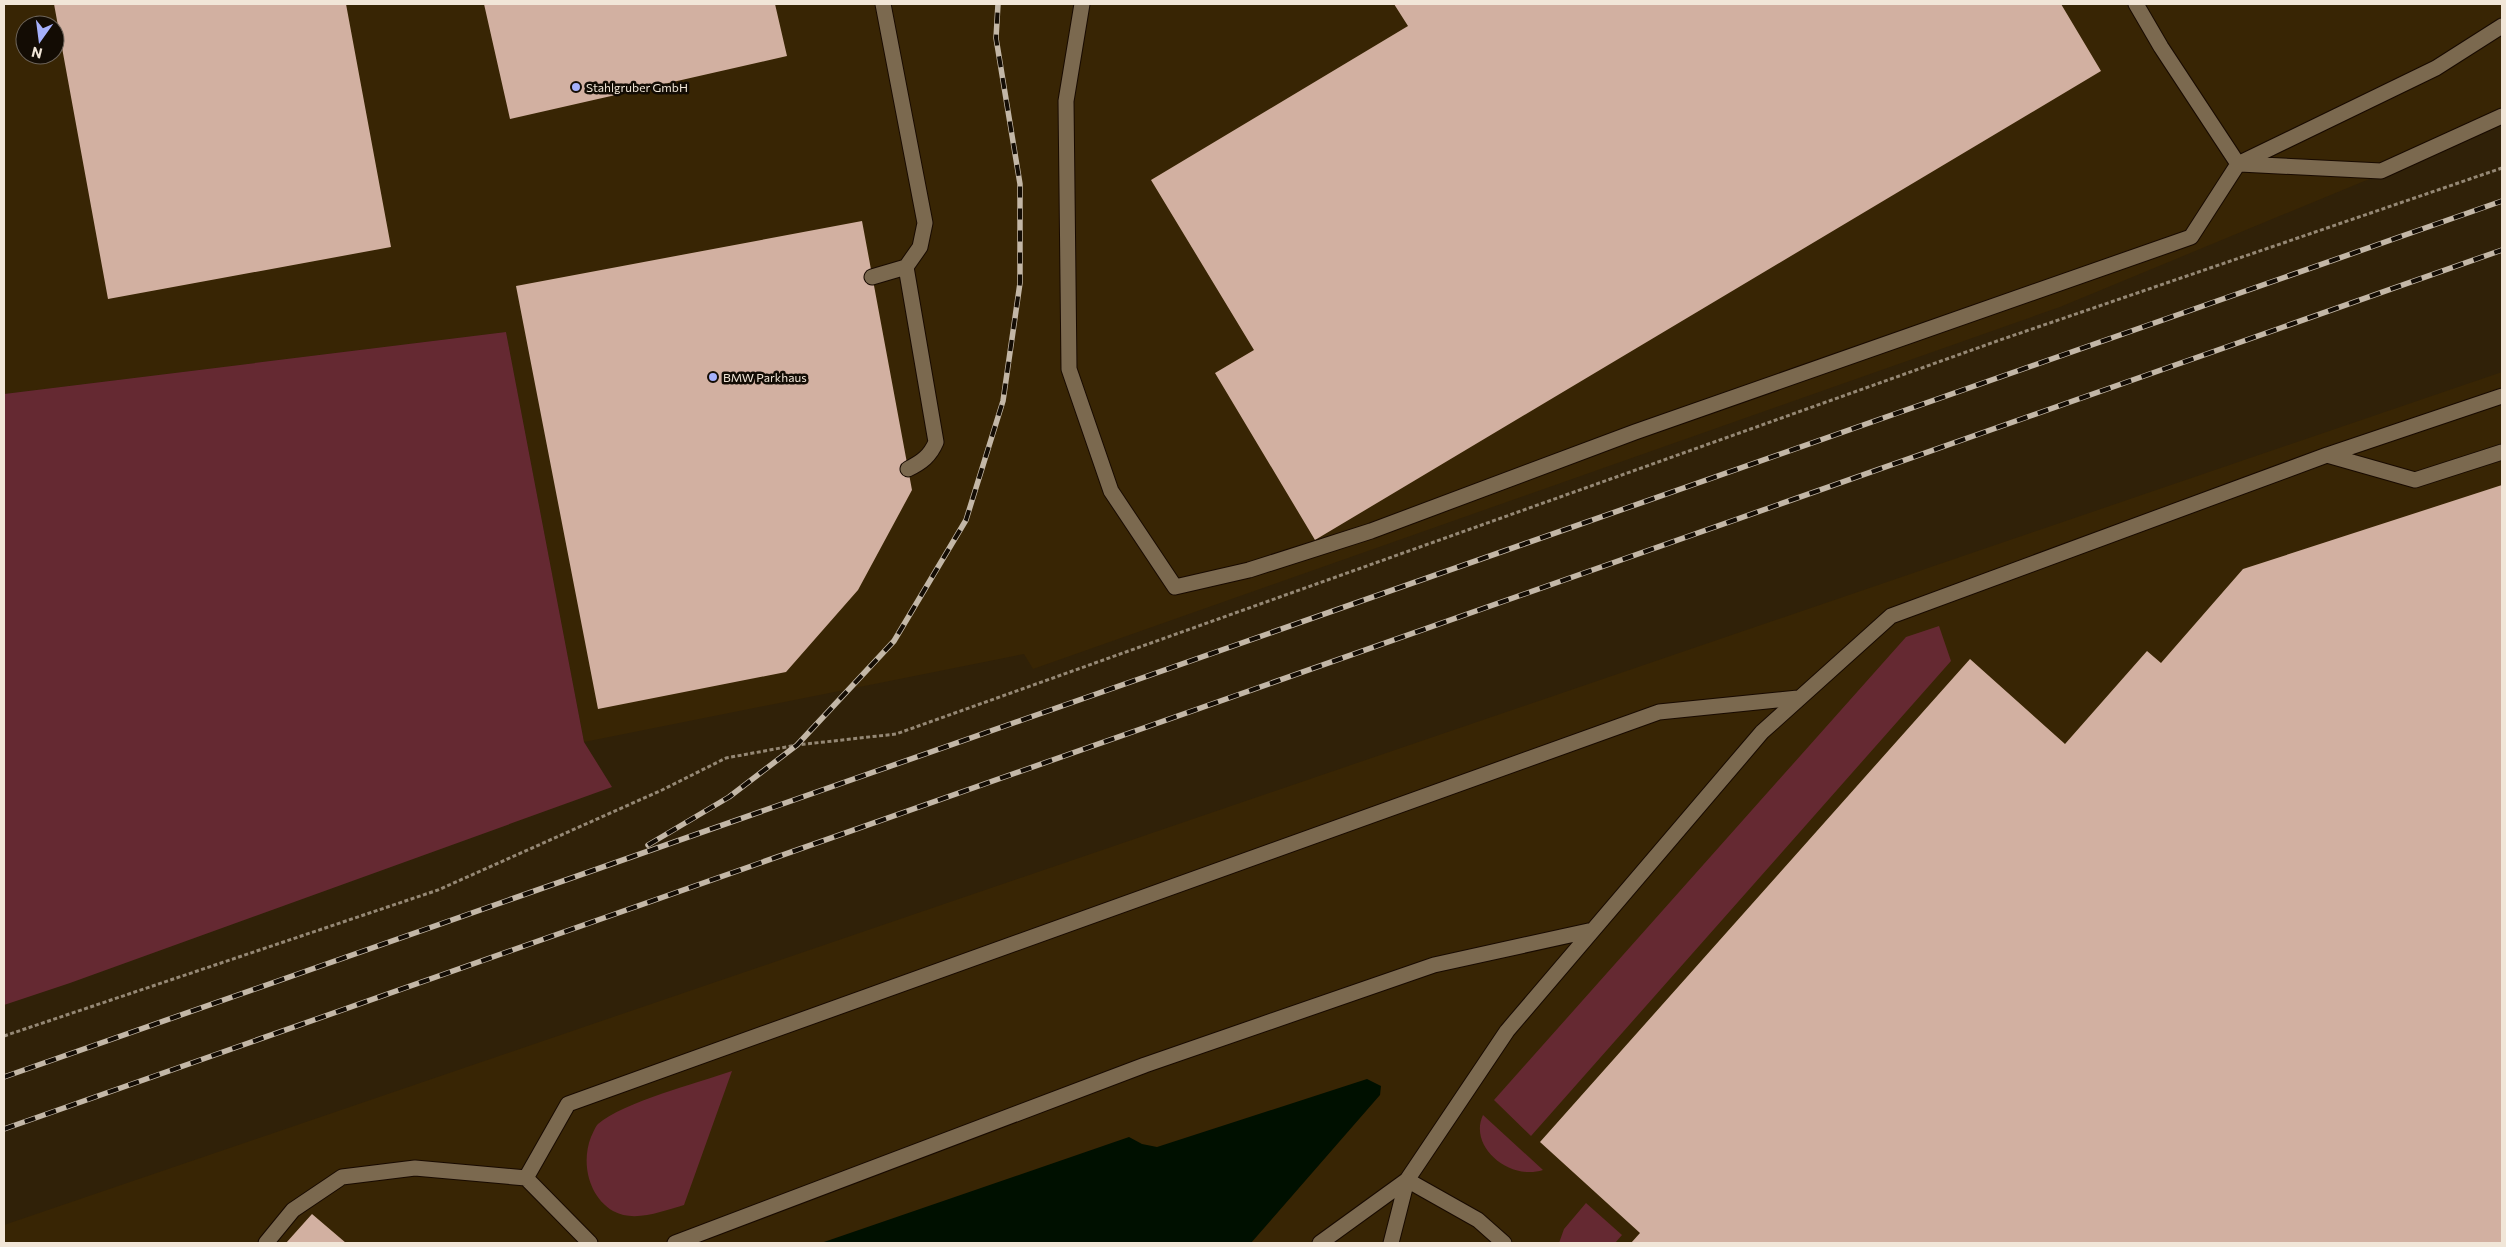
<svg xmlns="http://www.w3.org/2000/svg" width="2506" height="1247" font-family="Commissioner,sans-serif">
<style>
.built{fill:#382504;fill-rule:evenodd}
.green{fill:#652932}
.water{fill:#001000}
.building{fill:#d2b0a1}
.lines{fill:none;stroke-linecap:round;stroke-linejoin:round}
.lane-casing{stroke:#180a00;stroke-width:17}
.path{stroke:#958875;stroke-width:3;stroke-dasharray:4 2.5;stroke-linecap:butt}
.lane{stroke:#7b694f;stroke-width:15}
.rail-casing{stroke:#c3b7a7;stroke-width:5.5}
.rail{stroke:#130c04;stroke-width:4;stroke-dasharray:11;stroke-linecap:butt}
.poi-dot{fill:#a6b1fc;stroke:#130c04;stroke-width:2}
.labels{text-anchor:middle;dominant-baseline:central;stroke-width:5;stroke-linejoin:round;paint-order:stroke}
.poi-label{font-size:12px;fill:#f1e6d8;stroke:#130c04;text-anchor:start}
</style>
<rect width="100%" height="100%" fill="#302108"/>
<path class="built" d="M4,4h2498v120l-442,183 -1027,362 -9,-15 -440,88 -78,-410 -502,62zM25,25h30v30h-30z
M2502,372v871h-2498v-18z"/>
<path class="green" d="M506,332l78,410 28,45 -542,196 -66,22v-611z
M1939,626l12,35 -420,475 -37,-36 412,-463z
M732,1071l-48,134c-21,6 -50,18 -71,6 -25,-15 -32,-49 -22,-74 2,-4 4,-10 7,-13 25,-22 100,-41 134,-53z
M1483,1115l60,55c-33,11 -75,-23 -60,-55z
M1586,1203l36,32 -7,8h-56l5,-14z"/>
<path class="water" d="M1367,1079l14,7 -1,9 -129,148h-430l308,-106 13,7 15,3z"/>
<path class="building" d="M54,4h292l45,243 -283,52z
M484,4h291l12,52 -277,63z
M1394,4h667l40,67 -786,469 -100,-167 39,-23 -103,-170 257,-154z
M862,221l50,269 -54,100 -72,82 -188,37 -82,-423z
M2502,485v758h-871l9,-10 -100,-91 430,-483 95,85 82,-93 14,12 82,-94z
M312,1214l34,29h-60z"/>
<g class="lines">
<defs>
<path id="lane" d="M1082,4l-16,97 3,268 42,122 64,96 74,-17 122,-39 264,-99 556,-195 47,-73 -77,-117 -25,-43
M2238,164l198,-96 66,-42
M2240,164l141,7 121,-55
M906,267l30,175c-6,14 -14,20 -28,27
M872,277l34,-10 14,-20 5,-24 -42,-219
M2327,455l88,25 87,-28
M266,1243l27,-33 49,-33 73,-9 111,10
M590,1243l-64,-65 42,-74 1091,-392 139,-14
M675,1243l470,-178 289,-100 159,-35
M1320,1243l87,-63 71,40 26,23
M1391,1243l16,-63 100,-149 255,-299 129,-116 436,-161 175,-59"/>
</defs>
<use href="#lane" class="lane-casing"/>
<path class="path" d="M4,1036l434,-146 224,-100 64,-32 71,-13 99,-11 1104,-394 502,-172"/>
<use href="#lane" class="lane"/>
<defs>
<path id="rail" d="M648,845l81,-48 68,-52 97,-104 72,-121 37,-119 17,-118v-99l-24,-146 2,-34
M4,1077l2498,-876
M4,1129l2498,-879"/>
</defs>
<use href="#rail" class="rail-casing"/>
<use href="#rail" class="rail"/>
</g>
<g class="poi-dot">
<circle cx="576" cy="87" r="5"/>
<circle cx="713" cy="377" r="5"/>
</g>
<g class="labels">
<g class="poi-label">
<text x="586" y="87">Stahlgruber GmbH</text>
<text x="723" y="377">BMW Parkhaus</text>
</g>
</g>
<rect width="2506" height="1247" fill="none" stroke="#f1e6d8" stroke-width="10"/>
<g transform="translate(40 40) rotate(194)"><circle r="24" fill="#130c04" stroke="#6c6359"/>
<path d="M0-4L9 19L0 12L-9 19Z" fill="#a6b1fc"/>
<text y="-8" font-size="14" font-weight="bold" text-anchor="middle" fill="#f1e6d8">N</text>
</g>
</svg>
